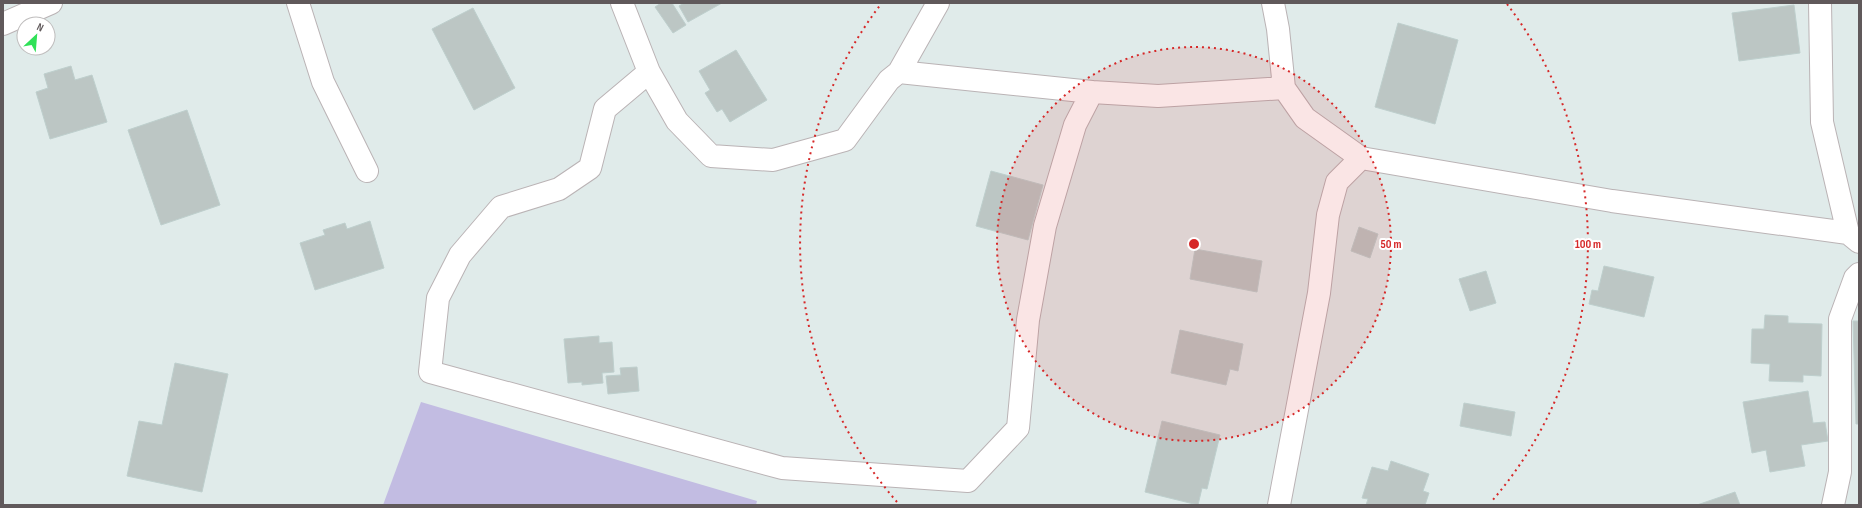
<svg xmlns="http://www.w3.org/2000/svg" width="1862" height="508" font-family="'Sofia Sans Condensed',sans-serif">
<style>
.green{fill:#c2bce2}
.building{fill:#bcc6c4;stroke:#becfcd}
.lines{fill:none;stroke-linecap:round;stroke-linejoin:round}
.street-casing{stroke:#bab3b5;stroke-width:24}
.street{stroke:#fff;stroke-width:22}
.ring{fill:none;stroke:#d62828;stroke-width:2;stroke-dasharray:2 4}
.centre{fill:#d62828;stroke:#fff;stroke-width:2}
.ring-label{font-size:12px;text-anchor:middle;font-weight:bold;fill:#d62828;stroke:#fff;stroke-width:4;stroke-linejoin:round;paint-order:stroke}
</style>
<rect width="100%" height="100%" fill="#e0ebea"/>
<path class="green" d="M421,402l336,99 -1,4h-373z"/>
<path class="building" d="M661,3h11l14,22 -13,8 -18,-26z
M684,3h38l-34,19 -9,-16z
M1794,5l6,48 -61,8 -7,-48z
M473,8l42,80 -41,22 -42,-81z
M1398,23l60,17 -23,84 -60,-17z
M736,50l31,50 -37,22 -8,-13 -5,3 -12,-19 5,-3 -11,-19z
M71,66l4,14 17,-5 15,47 -57,17 -14,-47 12,-4 -4,-14z
M187,110l33,95 -59,20 -33,-95z
M991,171l52,14 -15,55 -52,-14z
M370,221l14,47 -69,22 -15,-47 25,-8 -2,-5 22,-7 2,6z
M1359,227l19,7 -8,24 -19,-7z
M1195,249l67,12 -5,31 -67,-13z
M1604,266l50,11 -10,40 -55,-13 3,-14 6,1z
M1486,271l10,32 -26,8 -11,-32z
M1765,315l23,1v7l34,1 -1,52 -18,-1v7l-34,-1 1,-17 -19,-1 1,-34h12z
M1853,321h6v103h-3z
M1180,330l63,14 -5,27 -8,-2 -4,16 -55,-12z
M599,336v7l13,-1 2,30 -12,1 1,10 -21,2v-3l-14,1 -4,-44z
M175,363l53,11 -26,118 -75,-16 12,-55 23,4z
M637,367l2,24 -31,3 -2,-18 15,-1 -1,-7z
M1808,391l5,32 12,-1 3,19 -27,4 4,21 -35,6 -4,-22 -14,3 -9,-51z
M1464,403l51,9 -4,24 -51,-10z
M1162,421l58,14 -13,54 -5,-1 -4,17 -53,-13z
M1391,461l38,13 -6,17 6,2 -4,12h-59l2,-6 -6,-1 10,-31 16,4z
M1735,492l5,13h-43z"/>
<g class="lines">
<defs>
<path id="street" d="M298,3l25,79 44,89
M622,3l27,69
M1273,3l5,26 6,59
M1820,3l2,119 26,111
M3,24l48,-21
M899,72l39,-69
M1092,92l-193,-20 -10,8 -44,60 -72,20 -62,-4 -34,-35 -28,-49 -44,37 -15,59 -31,21 -58,18 -41,48 -22,43 -8,74 352,96 186,13 50,-53 10,-108 17,-94 30,-101 17,-33 66,4 126,-8 21,30 56,40 251,43 236,32 11,9
M1279,505l40,-212 9,-78 9,-33 24,-24
M1833,505l7,-33v-153l15,-41 4,-4"/>
</defs>
<use href="#street" class="street-casing"/>
<use href="#street" class="street"/>
</g>
<circle cx="1194" cy="244" r="197" fill="#d62828" fill-opacity=".12"/>
<g class="ring">
<circle cx="1194" cy="244" r="197"/>
<path d="M897 502A394 394 0 0 1 881 4M1507 4A394 394 0 0 1 1491 502"/>
</g>
<circle cx="1194" cy="244" r="6" class="centre"/>
<g class="ring-label">
<text x="1391" y="248">50 m</text>
<text x="1588" y="248">100 m</text>
</g>
<rect width="1862" height="508" fill="none" stroke="#60595b" stroke-width="8"/>
<g transform="translate(36 36) rotate(26)"><circle r="19" fill="#ffffff" stroke="#bfbdbd"/>
<path d="M0-3L7 15L0 10L-7 15Z" fill="#30e158"/>
<text y="-6" font-size="11" font-weight="bold" text-anchor="middle" fill="#60595b">N</text>
</g>
</svg>
